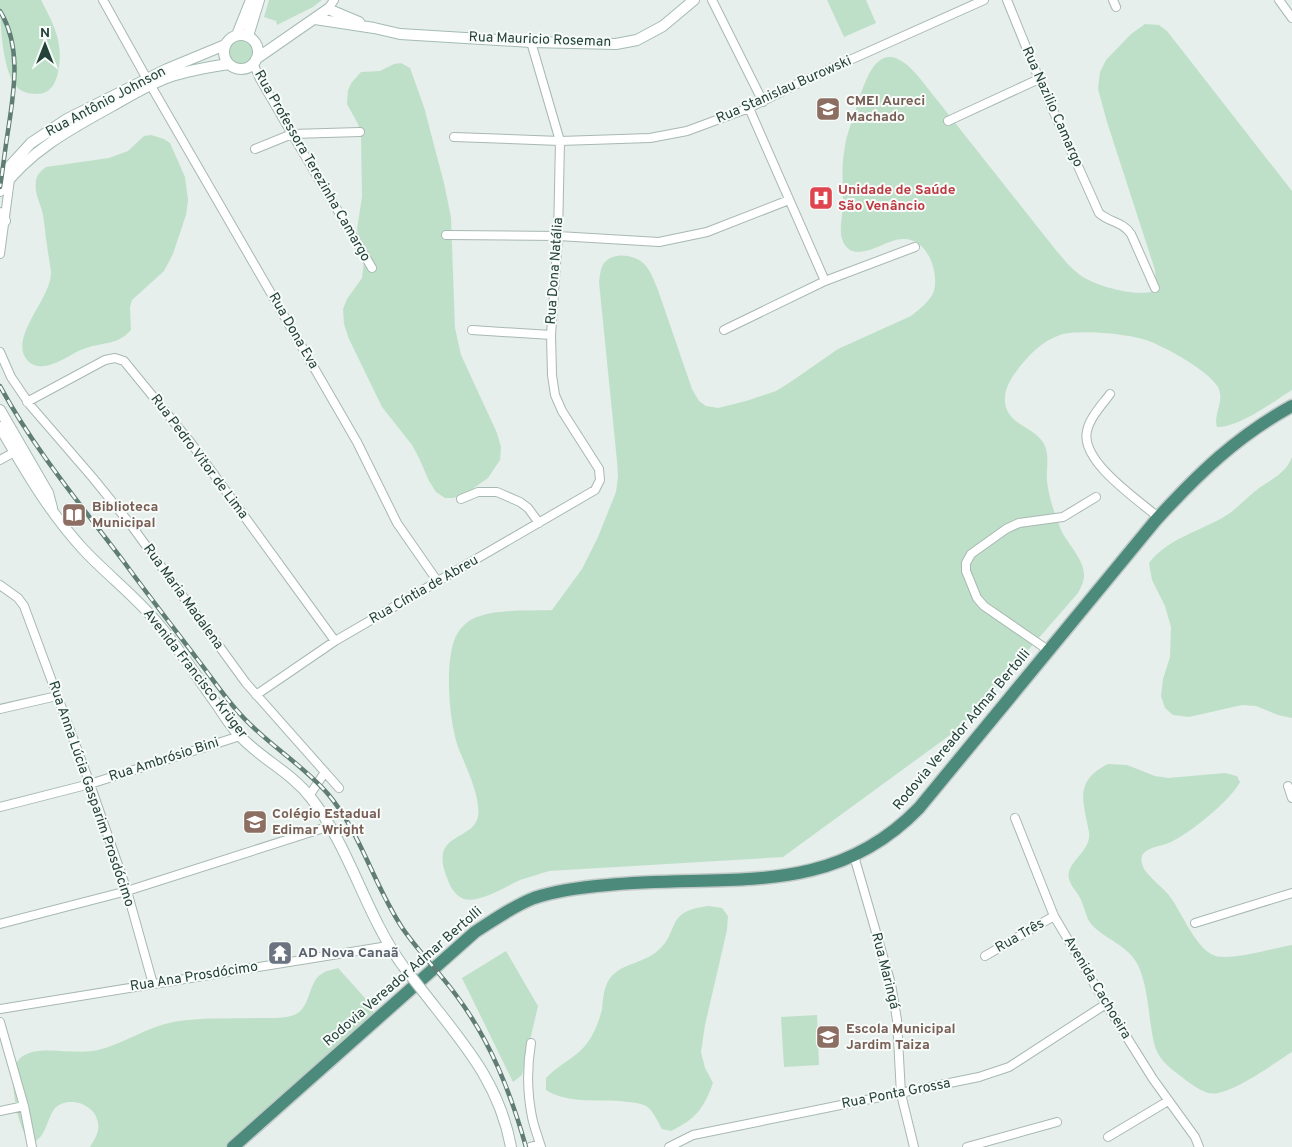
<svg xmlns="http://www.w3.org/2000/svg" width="1292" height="1147" font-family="Overpass,sans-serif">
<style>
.green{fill:#bfe0c8}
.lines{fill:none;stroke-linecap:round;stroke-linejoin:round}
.minor-casing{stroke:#a8b8b2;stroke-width:10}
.secondary-casing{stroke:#a4bbb3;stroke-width:12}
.trunk-casing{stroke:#c2cac8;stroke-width:15}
.minor{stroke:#fff;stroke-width:8}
.secondary{stroke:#fff;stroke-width:10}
.trunk{stroke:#4c8a7c;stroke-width:12}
.rail-casing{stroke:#5f7d75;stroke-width:4.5}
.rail{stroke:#f7fbf9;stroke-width:2.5;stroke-dasharray:8;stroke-linecap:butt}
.secondary-bridge-casing{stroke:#a4bbb3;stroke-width:12;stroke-linecap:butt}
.secondary-bridge{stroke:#fff;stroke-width:10}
.labels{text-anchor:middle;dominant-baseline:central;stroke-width:4;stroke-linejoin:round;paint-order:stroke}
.street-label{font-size:14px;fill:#24423a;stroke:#f7fbf9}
.education-label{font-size:14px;font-weight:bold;fill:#785e54;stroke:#f7fbf9;text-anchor:start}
.health-label{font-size:14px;font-weight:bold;fill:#be3a42;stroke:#f7fbf9;text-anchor:start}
.worship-label{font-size:14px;font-weight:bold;fill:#5b616d;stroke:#f7fbf9;text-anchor:start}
</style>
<rect width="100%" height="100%" fill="#e6efeb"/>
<path class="green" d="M0,0h41c13,25 23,43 17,72 -1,8 -6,18 -14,21 -8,2 -20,1 -26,-5 -16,-13 -18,-68 -18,-88z
M269,0h53l-9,7 -36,18 -1,-4 -12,-4z
M827,0h39l10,23 -32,14z
M1145,24l14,1 8,6 125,160v199c-19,12 -54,38 -75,37 -4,-13 8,-26 1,-40 -9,-16 -54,-41 -72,-47 -18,-6 -69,-11 -86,-5 -17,6 -27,16 -38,29 -9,11 -18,23 -17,37 1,24 29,25 39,43 6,11 2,25 3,37 1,10 4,21 7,30 2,7 5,14 8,21 7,13 22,28 22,43 0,7 -3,12 -6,18l-102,117 -19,20 -174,127 -234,14c-10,3 -19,6 -29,9 -14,6 -46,27 -60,17 -8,-5 -11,-14 -14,-22 -16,-43 28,-34 32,-59 3,-19 -13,-51 -20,-69 -9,-26 -13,-80 -4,-106 4,-12 14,-22 26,-25 20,-7 50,-5 72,-6l30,-41 16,-32 18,-45 2,-15 -1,-16 -18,-179c1,-6 1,-13 5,-19 9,-11 29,-9 39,0 8,7 11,18 15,27l34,99 7,12 7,5 12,2 28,-7 30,-10 13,-8 49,-34 73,-33c8,-6 20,-16 23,-25 5,-20 -7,-53 -31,-52 -16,0 -34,17 -51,12 -6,-2 -11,-11 -11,-18 -1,-10 2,-20 2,-30 0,-19 -2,-38 2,-57 2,-13 8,-27 12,-40 11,-36 25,-72 61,-30l137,173c8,9 15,19 25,26 15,11 53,21 71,17l5,-8 -1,-14 -48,-148 -9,-33 2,-17 6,-12 25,-26z
M229 52a12 12 0 1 1 24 0a12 12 0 1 1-24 0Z
M401,63l9,5 14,39 20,76 7,34 4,111 6,27 36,78 4,14 -1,13 -12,18 -24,17 -11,3h-8l-9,-6 -7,-11 -10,-23 -7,-13 -30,-38 -33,-68 -5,-15 -1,-15 4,-10 15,-21 2,-16 -7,-33 5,-32 -1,-61 -3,-12 -11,-20 1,-14 4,-8 9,-10 19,-1 14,-7z
M151,135l13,4 6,4 15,34 3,23 -2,15 -13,39 -9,17 -32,29 -2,7 1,23c-13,15 -27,12 -45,18 -15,4 -42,30 -59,12 -19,-23 25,-62 24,-88 -1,-9 -3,-18 -4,-27 -2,-10 -2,-20 -4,-30 -2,-11 -9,-21 -7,-33 0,-7 5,-11 10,-15l63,-9 19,-7 16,-15z
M1292,457v261l-14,-3 -22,-9 -14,-1 -53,12 -16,-2 -8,-7 -4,-12 2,-17 7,-22 1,-30 -6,-21 -13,-26 -3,-17c19,-25 52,-32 78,-48 11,-7 21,-19 32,-27 13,-9 27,-15 33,-31z
M1108,764l19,1 28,11 13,2 57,-5 12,3 3,6c-10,19 -50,51 -69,60 -8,4 -21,4 -28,12 -3,4 -1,11 1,15 6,9 17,17 24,25 13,16 26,52 45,61 15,7 61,-7 79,-10v107c-18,11 -64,46 -84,41 -10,-3 -21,-12 -29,-18 -12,-9 -22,-18 -25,-32 -6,-27 -5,-53 -16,-78 -10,-20 -32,-25 -46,-40 -7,-8 -7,-18 -12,-27 -3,-7 -9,-11 -11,-19 -4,-17 23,-27 20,-47 -6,-31 -15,-51 19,-68z
M709,906l13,2 6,8 -1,14 -22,95 -4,27 4,16 8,15c-9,25 -17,36 -42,48l-9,-2c-4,-7 -9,-19 -16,-23 -8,-4 -18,-4 -27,-5 -24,-1 -53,2 -73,-11v-12c11,-12 27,-19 38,-31 9,-10 15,-25 18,-38 1,-7 1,-16 4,-23 8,-22 33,-21 49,-33 27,-20 7,-42 54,-47z
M506,951l32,55 -16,69 -9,7 -51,-104z
M338,968l27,30 8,11v11l-85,69 -52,58h-146c3,-5 7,-11 8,-17 3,-20 -19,-33 -37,-26 -11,4 -12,20 -18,29 -1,3 -5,6 -7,8l-8,-1c-10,-16 -13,-36 -15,-55 -4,-53 53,-27 85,-35 26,-6 48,-23 75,-28 27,-5 56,-3 83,-4 12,0 27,1 38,-3 18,-7 13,-34 29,-42 4,-3 10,-3 15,-5z
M817,1015l2,50 -35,2 -3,-50z"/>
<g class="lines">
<defs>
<path id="minor" d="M103,0l44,79 210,363 40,81 41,59
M712,0l51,102
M1007,0l32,79 60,134c11,10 23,8 32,21l24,54
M1113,0l3,7
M1279,0l13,18
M328,9l6,-9
M253,63l7,16 32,55 80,134
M749,108l76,173
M948,121l91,-42
M454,137l106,4 90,-3 37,-7 62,-23 54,-27 181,-81
M255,149l37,-15 68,-2
M446,235l112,1 101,6 48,-10 82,-32
M0,254l10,-75
M472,330l79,5
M724,330l101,-49 90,-34
M0,352l11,25 19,28 63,73 38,47 115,158 93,105
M1110,394c-8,11 -20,23 -23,37 -7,30 50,68 71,86
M27,402l78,-42 10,-2 9,3 67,82 144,198
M0,460l18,-10
M461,499l17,-7h19l23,10 8,6 11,15
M0,585l18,13 6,8 66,178 37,107 26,93
M1048,650l-64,-44 -7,-8 -11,-27v-8l5,-9 35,-25 13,-6 44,-6 33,-20
M256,695l79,-54 260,-151 5,-10 -1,-11 -37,-58 -7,-16 -3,-20 -1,-40 7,-99 2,-95 -29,-99
M0,709l57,-13
M1288,786l4,12
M309,796l16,-24
M0,807l90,-23 150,-48
M1015,818l39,98 52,88 47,75 42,58 4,10
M854,856l37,128 6,36 4,74 13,53
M1195,923l97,-30
M0,924l127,-33 203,-65
M985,956l69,-40
M0,1009l388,-63
M0,1022l24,84 8,41
M531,1043c-4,24 -4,49 1,74 2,10 6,20 9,30
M0,1111l24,-5
M1108,1137l60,-36
M530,1147l10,-3
M669,1147l24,-12 286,-58 30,-10 97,-63
M967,1147l90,-25"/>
<path id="secondary" d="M315,19l59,9 26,6 131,8 85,2 21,-4 26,-14 31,-26
M237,35l14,-35
M224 52a17 17 0 1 1 34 0a17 17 0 1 1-34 0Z
M248,36l11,-36
M256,59l72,-50 31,13
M0,177l31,-34 36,-24 100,-50 58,-24
M0,191c28,-39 70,-62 112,-85 18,-10 37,-22 57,-29 20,-7 40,-10 60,-13
M0,213l5,8
M0,410l48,83 4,15
M0,427c25,43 49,85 83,122 24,26 54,48 77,77 20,24 37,51 55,76 8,11 15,24 25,34 21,23 51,36 71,62 40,51 54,116 92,168
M432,1003c37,47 68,84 79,144"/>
<path id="trunk" d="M233,1147l242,-215c19,-12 38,-26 59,-34 24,-8 50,-11 74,-13 115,-12 221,16 311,-77l237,-288c42,-46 81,-84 136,-114"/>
</defs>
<use href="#minor" class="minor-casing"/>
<use href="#secondary" class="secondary-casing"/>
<use href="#trunk" class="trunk-casing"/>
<use href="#minor" class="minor"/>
<use href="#secondary" class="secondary"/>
<use href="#trunk" class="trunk"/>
<defs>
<path id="rail" d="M0,11c22,36 14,80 8,120 -3,18 -5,38 -8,56
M0,386c34,63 81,119 124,176 24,33 49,65 74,98 14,18 27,38 43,55 26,29 61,49 87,79 33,39 46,92 75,135 16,23 36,43 53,66 35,47 54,96 70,152"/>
</defs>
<use href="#rail" class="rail-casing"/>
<use href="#rail" class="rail"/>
<defs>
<path id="secondary-bridge" d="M403,966l29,37"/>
</defs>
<use href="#secondary-bridge" class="secondary-bridge-casing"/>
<use href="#secondary-bridge" class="secondary-bridge"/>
</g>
<defs>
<symbol id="school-square" viewBox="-11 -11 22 22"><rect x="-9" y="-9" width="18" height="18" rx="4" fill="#8d6e63" stroke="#f7fbf9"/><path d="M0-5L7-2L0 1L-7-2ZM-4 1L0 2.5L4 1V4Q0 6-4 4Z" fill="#fff"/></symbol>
<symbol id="hospital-square" viewBox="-11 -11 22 22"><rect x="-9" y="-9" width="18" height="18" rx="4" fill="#e0444e" stroke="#f7fbf9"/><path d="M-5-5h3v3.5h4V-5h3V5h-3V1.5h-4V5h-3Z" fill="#fff"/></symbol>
<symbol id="library-square" viewBox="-11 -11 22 22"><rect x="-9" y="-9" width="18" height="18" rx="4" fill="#8d6e63" stroke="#f7fbf9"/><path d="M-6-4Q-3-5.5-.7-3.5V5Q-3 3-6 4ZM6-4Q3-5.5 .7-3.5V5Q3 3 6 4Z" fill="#fff"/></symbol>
<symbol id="temple-square" viewBox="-11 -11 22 22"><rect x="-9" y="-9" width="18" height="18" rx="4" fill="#6b7280" stroke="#f7fbf9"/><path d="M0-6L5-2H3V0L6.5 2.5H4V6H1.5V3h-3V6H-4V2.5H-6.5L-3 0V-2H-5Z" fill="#fff"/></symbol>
</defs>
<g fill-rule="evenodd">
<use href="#school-square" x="814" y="95" width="28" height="28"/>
<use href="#hospital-square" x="807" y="184" width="28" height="28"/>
<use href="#library-square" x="60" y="501" width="28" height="28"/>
<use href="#school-square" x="241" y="808" width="28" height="28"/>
<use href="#temple-square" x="266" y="939" width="28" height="28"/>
<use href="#school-square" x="814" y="1023" width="28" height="28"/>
</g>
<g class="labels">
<g class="street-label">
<text transform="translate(540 40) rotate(2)">Rua Mauricio Roseman</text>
<text transform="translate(784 90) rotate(-24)">Rua Stanislau Burowski</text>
<text transform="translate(106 102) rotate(-28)">Rua Antônio Johnson</text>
<text transform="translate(1052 107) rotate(66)">Rua Nazilio Camargo</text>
<text transform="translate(312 166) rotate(60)">Rua Professora Terezinha Camargo</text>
<text transform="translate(555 271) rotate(-86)">Rua Dona Natália</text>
<text transform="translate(293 331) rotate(60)">Rua Dona Eva</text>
<text transform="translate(199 457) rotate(53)">Rua Pedro Vitor de Lima</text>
<text transform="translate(424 590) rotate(-30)">Rua Cíntia de Abreu</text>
<text transform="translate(183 597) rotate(54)">Rua Maria Madalena</text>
<text transform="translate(195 674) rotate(52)">Avenida Francisco Krüger</text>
<text transform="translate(962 730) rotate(-50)">Rodovia Vereador Admar Bertolli</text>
<text transform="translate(164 760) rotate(-18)">Rua Ambrósio Bini</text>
<text transform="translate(91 794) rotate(71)">Rua Anna Lúcia Gasparim Prosdócimo</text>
<text transform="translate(1020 936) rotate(-30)">Rua Três</text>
<text transform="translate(885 971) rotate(76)">Rua Maringá</text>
<text transform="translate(194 977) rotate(-9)">Rua Ana Prosdócimo</text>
<text transform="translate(403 977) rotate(-41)">Rodovia Vereador Admar Bertolli</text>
<text transform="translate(1097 988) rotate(59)">Avenida Cachoeira</text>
<text transform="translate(896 1094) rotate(-11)">Rua Ponta Grossa</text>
</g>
<g class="education-label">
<text x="846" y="101">CMEI Aureci<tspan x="846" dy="16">Machado</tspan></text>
<text x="92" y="507">Biblioteca<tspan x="92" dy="16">Municipal</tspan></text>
<text x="272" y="814">Colégio Estadual<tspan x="272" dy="16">Edimar Wright</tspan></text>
<text x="846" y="1029">Escola Municipal<tspan x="846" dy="16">Jardim Taiza</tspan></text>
</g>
<g class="health-label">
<text x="838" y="190">Unidade de Saúde<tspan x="838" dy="16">São Venâncio</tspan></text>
</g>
<g class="worship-label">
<text x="298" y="953">AD Nova Canaã</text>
</g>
</g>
<g transform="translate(45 45)" stroke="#f7fbf9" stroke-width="4" paint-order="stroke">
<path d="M0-4L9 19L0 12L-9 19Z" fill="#24423a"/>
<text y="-8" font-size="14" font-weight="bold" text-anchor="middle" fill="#24423a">N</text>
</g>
</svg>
